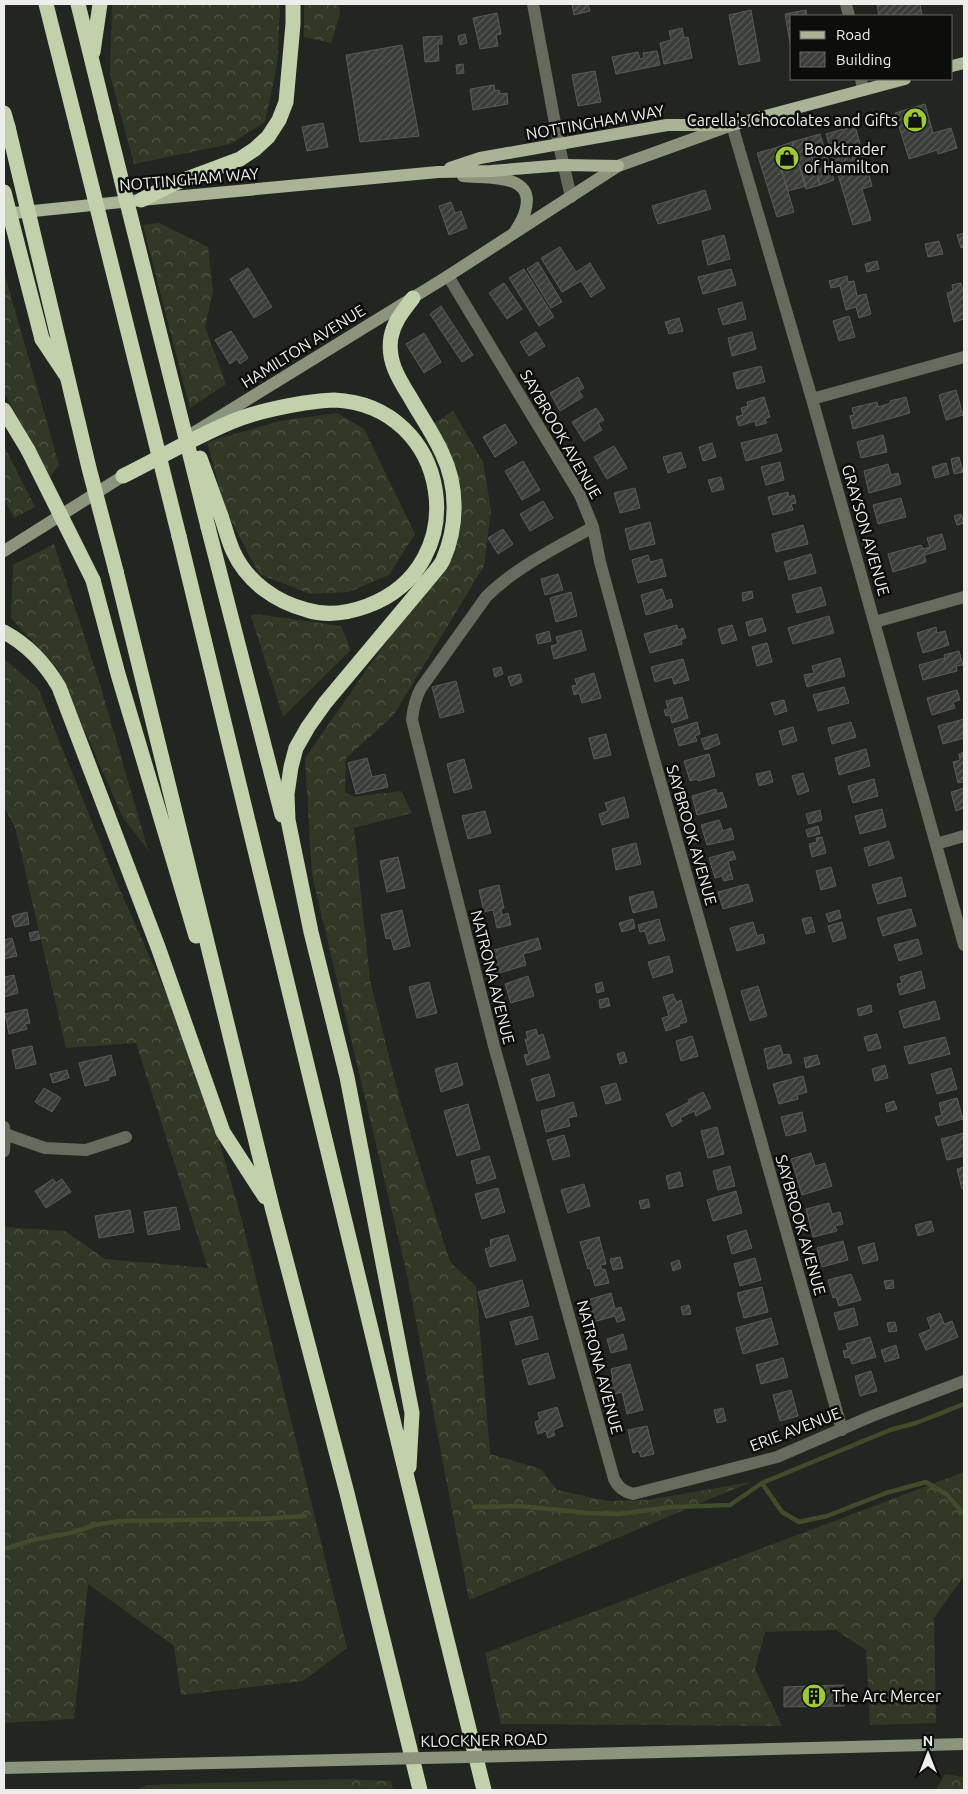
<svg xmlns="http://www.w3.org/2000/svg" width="968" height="1794" font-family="Ubuntu,sans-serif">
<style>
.grass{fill:#323826}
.forest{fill:url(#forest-crowns)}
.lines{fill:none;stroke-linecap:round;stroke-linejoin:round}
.stream{stroke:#414c2c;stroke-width:4.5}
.building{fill:url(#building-hatch);stroke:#5a5b57}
.street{stroke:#666b5d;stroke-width:12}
.secondary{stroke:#8b947d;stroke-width:12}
.primary{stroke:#a8b495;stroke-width:12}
.highway{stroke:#c2d0ab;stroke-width:15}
.secondary-bridge{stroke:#8b947d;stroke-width:12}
.highway-bridge{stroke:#c2d0ab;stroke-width:15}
.labels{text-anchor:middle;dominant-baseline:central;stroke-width:5;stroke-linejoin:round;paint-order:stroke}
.poi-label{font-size:16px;fill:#edeeeb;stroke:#0d0e0c;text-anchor:start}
.street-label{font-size:16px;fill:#edeeeb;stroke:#0d0e0c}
</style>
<defs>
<pattern id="forest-crowns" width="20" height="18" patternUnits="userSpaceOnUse" patternTransform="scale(1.25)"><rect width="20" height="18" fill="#323826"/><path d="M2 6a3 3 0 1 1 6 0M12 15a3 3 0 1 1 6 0" fill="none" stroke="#505546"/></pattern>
<pattern id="building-hatch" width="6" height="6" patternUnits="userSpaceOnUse" patternTransform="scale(1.25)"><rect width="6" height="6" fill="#3b3d39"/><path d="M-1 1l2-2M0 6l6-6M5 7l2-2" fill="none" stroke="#585956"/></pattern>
</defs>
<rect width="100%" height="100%" fill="#232521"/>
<path class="grass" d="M339,1779v11l-202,-1 11,-4z"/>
<path class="forest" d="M112,4h166l2,4 -3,57 -12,57 -35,22 -96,20 -24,-89z
M304,4h35l1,10 -9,29 -27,-6z
M159,223l49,24 5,44 -8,36 21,57 -36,24 -47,-183z
M4,272l55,193 -9,12 -46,-85z
M453,411l30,51 8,48 -7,56 -91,150 -47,42 -1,34 9,5 47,-6 11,22 -58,15 16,152 29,117 51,165 26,24 14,168 51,15 16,21 51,11 40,-1 103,-18 -282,118 -61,-321 -96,-404 -7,-117 69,-99 81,-111 4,-62 -26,-62z
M337,413l27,16 51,105 -26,41 -40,17 -39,2 -51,-20 -34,-65 -18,-67 73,-21z
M4,446l31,61 -21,11 -10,-19z
M54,544l45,137 49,169 -25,-32 -65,-149 -47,-51 2,-53z
M256,614l85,12 10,24 -68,67 -32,-101z
M4,659l34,29 77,191 80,179 46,159 106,431 -44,33 -122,14 -7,-49 -86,-62 -14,135 -70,4v-496l61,4 40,28 103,9 -72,-225 -70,5 -51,-221 -11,-20z
M964,1472v104l-30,42 2,105 -66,2 -4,-75 -30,-20 -71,2 -10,37 27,57 -281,-2 -16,-71z
M945,1774l19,3v13h-28z
M339,1779l52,2 2,9h-54z"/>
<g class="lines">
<path class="stream" d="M762,1483l20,29 17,10 28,-6 59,-23 40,-11 20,12 18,20
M474,1507l45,-1 69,7 30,1 54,-7 58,-2 32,-22 128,-53 26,-7 48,-19
M4,1549l29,-9 37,-7 25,-8 25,-4 141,-2 44,-3"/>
</g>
<path class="building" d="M572,4h16l2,7 -16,4z
M877,4h43l2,12h-43z
M751,10l9,51 -21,4 -10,-50z
M806,10l1,6h-15v38l-7,-40z
M497,13l4,21 -5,1 2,11 -18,3 -7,-31z
M682,28l2,10 4,-1 4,21 -28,6 -4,-21 11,-3 -2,-9z
M465,34l2,9 -7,2 -2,-9z
M442,36v8h-4l1,17 -14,1 -2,-25z
M402,45l17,91 -59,6 -14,-87z
M657,51l3,14 -44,9 -4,-17 26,-5 2,7 4,-1 -1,-5z
M463,64l1,9 -7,1 -1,-9z
M595,71l6,31 -23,4 -6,-31z
M494,85l1,6 4,-1 1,4 7,-1 1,11 -35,6 -3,-21z
M925,104l8,29 18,-5 6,20 -19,6 -1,-4 -28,9 -14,-46z
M323,123l5,24 -21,4 -5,-24z
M855,126l17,60 -10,3 9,31 -18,5 -27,-91z
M820,134l14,46 -14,5 -14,-47z
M806,138l14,47 -14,4 -14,-47z
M792,142l14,44 -18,5 -13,-43z
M775,148l19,64 -17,5 -20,-64z
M705,190l6,19 -53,15 -6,-18z
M451,202l4,11 6,-2 6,17 -18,7 -10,-29z
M964,233v14l-3,1 -4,-13z
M724,235l6,24 -22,6 -6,-24z
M939,241l4,13 -15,3 -3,-13z
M560,247l16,25 14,-9 15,25 -14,9 -10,-16 -19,11 -21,-34z
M877,261l2,8 -12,3 -2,-8z
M538,262l24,40 -11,6 -24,-39z
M248,268l24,39 -18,11 -24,-39z
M524,269l30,48 -15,9 -30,-48z
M731,269l5,16 -33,9 -5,-17z
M847,276l1,6 6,-1 3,15 9,-2 5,20 -12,4 -3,-11 -10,3 -6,-24 -9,2 -2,-7z
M504,283l18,26 -15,10 -18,-26z
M961,283l3,10v26l-10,3 -7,-29 6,-2 -1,-6z
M742,302l4,17 -23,6 -5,-16z
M441,306l32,49 -11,7 -32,-48z
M849,316l6,21 -16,4 -6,-20z
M679,318l4,13 -14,3 -4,-12z
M231,331l17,27 -8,6 -3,-5 -7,5 -15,-24z
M536,332l9,14 -16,10 -9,-14z
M752,332l4,17 -24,7 -4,-18z
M424,333l17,29 -17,11 -18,-29z
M761,366l4,16 -28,7 -4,-16z
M578,377l6,11 -5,3 4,6 -23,14 -10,-18z
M956,390l7,25 -17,5 -7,-25z
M764,397l6,20 -5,2 2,4 -11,3 -1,-5 -16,5 -3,-9 7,-2 -2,-7 7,-2 -1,-4z
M906,397l4,16 -57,16 -3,-13 4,-1 -2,-7 25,-6 1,5 13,-4 -1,-2z
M596,408l8,12 -6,3 4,7 -18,11 -12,-19z
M505,424l12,19 -22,14 -12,-20z
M777,434l5,17 -36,10 -5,-18z
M883,435l4,17 -26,6 -4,-16z
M712,443l4,14 -13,4 -4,-14z
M614,446l13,22 -20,11 -13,-22z
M681,452l5,15 -18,6 -5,-16z
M959,457l4,15 -9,2 -3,-15z
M523,461l17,29 -18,10 -17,-29z
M780,462l4,18 -18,5 -5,-18z
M946,463l3,11 -14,4 -3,-11z
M888,464l3,11 7,-2 3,11 -32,9 -5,-22z
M721,477l3,12 -12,3 -4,-12z
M635,488l5,20 -20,5 -6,-20z
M788,492l1,5 5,-2 2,8 -5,1 2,6 -20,5 -5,-18z
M901,498l5,19 -28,7 -5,-19z
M543,501l10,17 -23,13 -10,-17z
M961,514l3,9 -7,2 -3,-9z
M650,522l5,22 -25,6 -5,-21z
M803,525l5,19 -32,8 -4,-18z
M503,529l10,15 -15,10 -10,-16z
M942,534l4,15 -22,6 2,7 -33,10 -5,-18 33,-9 2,4 7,-2 -3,-9z
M811,554l5,19 -27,7 -5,-18z
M648,555l2,7 12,-3 4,17 -28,7 -6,-23z
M558,574l5,16 -18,5 -4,-16z
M821,587l5,18 -29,8 -5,-18z
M662,589l4,12 5,-2 2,8 -27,8 -5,-20z
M752,591l1,7 -10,3 -1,-8z
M571,592l6,24 -21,6 -6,-24z
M829,616l5,17 -41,11 -5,-16z
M762,618l4,13 -17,5 -3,-14z
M677,625l1,5 5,-2 3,10 -5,2 1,4 -32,9 -6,-19z
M732,625l5,15 -15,4 -4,-15z
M936,627l1,6 8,-2 4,14 -26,8 -6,-20z
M581,630l5,20 -32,9 -3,-13 7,-2 -2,-7z
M549,631l2,10 -13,3 -2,-9z
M767,643l5,19 -15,4 -5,-19z
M959,651l4,14 -7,1 1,5 -34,9 -4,-15 26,-7 -1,-3z
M840,658l5,18 -38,11 -3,-12 10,-2 -2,-7z
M683,659l6,21 -15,4 -2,-7 -17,5 -4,-15z
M501,667l2,7 -8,3 -2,-8z
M594,673l7,25 -19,5 -3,-10 -5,2 -2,-9 5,-1 -2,-6z
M520,674l2,8 -11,4 -3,-9z
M456,681l8,31 -24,6 -8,-31z
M844,687l5,16 -31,8 -5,-16z
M957,690l3,10 -7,2 2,6 -23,7 -5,-17z
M682,697l6,21 -16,5 -2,-8 -4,1 -2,-6 4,-1 -2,-8z
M784,700l3,11 -12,4 -4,-12z
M964,719v19l-21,6 -5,-18z
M697,722l3,12 -5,2 2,5 -18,5 -5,-17z
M851,722l5,15 -24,7 -4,-16z
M793,727l4,14 -14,4 -4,-14z
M606,734l5,21 -17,4 -5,-21z
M717,734l3,10 -15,6 -4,-11z
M866,749l4,17 -31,9 -4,-17z
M964,752v30l-6,1 -5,-21 7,-2 -1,-6z
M709,754l6,22 -17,5 -1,-2 -7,2 -6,-20z
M367,758l5,19 13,-3 3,13 -32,7 -8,-31z
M464,759l8,29 -18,5 -7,-29z
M770,771l3,11 -14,4 -3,-12z
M803,773l6,18 -11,4 -6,-19z
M874,779l4,17 -25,7 -5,-17z
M964,788v20l-8,3 -5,-19z
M716,789l1,5 5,-2 5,15 -30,8 -5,-19z
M624,797l5,20 -27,8 -3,-11 9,-3 -3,-8z
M882,809l4,18 -26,7 -5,-18z
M820,810l2,10 -13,4 -3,-10z
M485,811l6,22 -23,6 -6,-23z
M719,820l4,11 8,-3 3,11 -27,6 -6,-20z
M818,826l2,8 -12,3 -2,-7z
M822,837l4,16 -14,4 -3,-13 8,-2 -1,-4z
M889,841l5,17 -25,8 -5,-18z
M636,843l5,21 -25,6 -4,-21z
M733,851l3,8 -8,2 5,18 -9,2 -2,-5 -7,2 -6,-20z
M398,857l7,31 -18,4 -7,-31z
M831,867l5,19 -15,4 -5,-19z
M901,877l5,19 -28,8 -6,-19z
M748,884l5,17 -30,8 -5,-17z
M499,885l5,23 -3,1 1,6 6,-2 3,12 -14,3 -4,-18 -9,2 -5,-22z
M653,891l4,16 -24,6 -4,-16z
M911,909l5,17 -33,10 -6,-18z
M402,910l8,36 -16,4 -3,-12 -5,1 -5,-24z
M839,910l2,8 -12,4 -3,-8z
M27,912l2,12 -14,3 -3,-11z
M811,917l4,15 -9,2 -4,-15z
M633,919l2,9 -13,4 -3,-9z
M659,919l6,21 -16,4 -4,-13 -5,1 -2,-7z
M753,922l4,14 6,-2 2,9 -28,8 -7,-23z
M842,922l4,16 -13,4 -5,-16z
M38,931l2,8 -9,2 -2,-8z
M12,938l5,18 -13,3v-19z
M538,938l3,11 -18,5 3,11 -30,9 -4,-13 5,-2 -3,-9z
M918,939l4,15 -23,7 -5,-16z
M669,956l4,16 -20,6 -5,-16z
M921,971l4,17 -25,7 -3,-11 5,-1 -2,-6z
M14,975l4,18 -14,4v-20z
M528,976l6,20 -23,7 -6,-19z
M429,982l8,31 -20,5 -8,-31z
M602,982l2,9 -7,2 -2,-9z
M758,986l9,30 -17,5 -9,-30z
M673,994l3,8 5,-2 6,22 -8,2 1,2 -14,5 -4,-13 7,-2 -6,-19z
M608,998l2,8 -10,2 -1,-8z
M935,1001l5,18 -36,9 -5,-17z
M871,1005l1,7 -13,4 -2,-7z
M27,1009l3,14 -5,1 2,5 -18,5 -4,-20z
M536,1029l2,7 5,-2 7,24 -23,7 -3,-10 5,-1 -4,-15h3l-2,-7z
M877,1034l4,14 -13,3 -4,-14z
M692,1036l6,20 -17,5 -5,-20z
M945,1037l5,17 -41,10 -5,-17z
M780,1045l3,10 6,-1 3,9 -24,6 -4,-20z
M32,1046l4,18 -20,5 -4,-19z
M624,1052l3,10 -7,2 -3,-10z
M111,1055l5,20 -8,2 1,3 -24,6 -6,-23z
M817,1055l3,9 -14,4 -2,-10z
M457,1063l6,22 -22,7 -6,-23z
M885,1065l3,13 -13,3 -3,-12z
M951,1068l6,21 -20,5 -6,-20z
M67,1070l2,8 -16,5 -3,-9z
M549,1074l6,22 -18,5 -6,-22z
M803,1076l4,16 -10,3 1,4 -19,5 -6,-20z
M616,1083l5,17 -15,4 -5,-17z
M44,1088l17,10 -9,14 -17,-10z
M703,1092l8,16 -15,8 -2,-5 -14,7 2,3 -10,6 -6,-13 23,-12 -1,-2z
M957,1098l6,21 -25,7 -3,-9 7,-2 -3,-12z
M894,1101l3,8 -10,3 -2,-8z
M573,1102l4,14 -9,2 2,8 -24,6 -5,-21z
M468,1104l12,45 -23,7 -13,-45z
M802,1112l4,19 -20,5 -5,-19z
M717,1127l7,27 -16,4 -7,-27z
M964,1133v23l-17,4 -6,-21z
M564,1135l6,21 -17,4 -6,-20z
M811,1153l4,13 10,-3 7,23 -30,9 -11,-36z
M489,1156l7,22 -19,6 -6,-23z
M730,1166l5,20 -17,4 -5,-19z
M964,1167v21l-2,1 -5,-20z
M680,1172l3,14 -14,3 -3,-13z
M53,1179l3,4 6,-4 9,13 -25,16 -11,-17z
M584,1184l6,22 -22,7 -7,-23z
M498,1188l7,24 -23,7 -7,-25z
M736,1191l6,22 -29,8 -6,-21z
M648,1199l2,8 -9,2 -2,-8z
M829,1203l3,11 8,-2 3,12 -8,2 2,5 -24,6 -7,-28z
M176,1207l4,22 -32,6 -4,-23z
M130,1210l4,22 -35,6 -4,-22z
M931,1221l3,10 -16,5 -3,-11z
M746,1230l6,18 -20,6 -5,-18z
M508,1235l8,25 -26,7 -5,-18 6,-2 -1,-7z
M599,1237l7,27 -6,1 2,5 3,-1 4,14 -14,3 -5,-18 -2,1 -8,-27z
M843,1241l5,19 -26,7 -5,-19z
M874,1243l4,17 -15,4 -5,-17z
M620,1257l3,11 -10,2 -3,-11z
M755,1258l6,22 -21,6 -6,-22z
M679,1260l2,8 -8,3 -2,-8z
M851,1274l10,26 -22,6 -3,-9 -3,1 -5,-18z
M522,1280l7,26 -43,12 -8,-26z
M893,1280l1,8 -8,1 -2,-8z
M762,1287l6,25 -24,6 -7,-25z
M611,1293l4,16 6,-2 4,13 -8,2 -2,-6 -22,6 -6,-22z
M689,1305l2,9 -8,1 -2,-8z
M854,1308l4,17 -19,5 -5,-17z
M940,1313l4,11 8,-3 6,16 -32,13 -7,-16 12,-5 -4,-11z
M532,1316l6,23 -22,6 -6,-23z
M771,1318l7,26 -35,10 -7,-26z
M895,1322l2,9 -8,1 -2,-9z
M623,1334l4,15 -16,4 -4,-14z
M870,1337l6,20 -24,7 -2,-7 -5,1 -2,-7 5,-1 -2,-6z
M896,1345l3,13 -14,4 -4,-12z
M548,1353l7,25 -26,7 -7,-25z
M783,1358l5,19 -27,7 -5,-19z
M630,1364l13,46 -16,4 -5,-22 -10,3 -3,-14 4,-1 -2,-11z
M871,1371l6,20 -17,5 -5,-20z
M791,1390l7,26 -18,5 -7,-26z
M557,1407l6,19 -10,4 2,5 -7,3 -2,-7 -8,3 -3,-12 5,-2 -2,-7z
M723,1408l3,13 -9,2 -3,-13z
M647,1426l7,28 -13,3 -2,-6 -6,2 -5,-23z
M844,1685v21l-60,1v-20z"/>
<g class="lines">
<path class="street" d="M533,4l26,141 12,52
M846,4l3,12
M861,79l2,11
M732,125l80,274 152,546
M448,276l132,219 13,32 7,35 45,165 197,703
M812,399l152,-42
M593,527c-37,21 -77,40 -107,70l-65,91c-6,11 -8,20 -9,32l82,326 120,433c5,9 9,12 19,15l144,-37 95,-41 92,-35
M875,622l89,-25
M936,844l28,-8
M4,1127l1,7 40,14 41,2 40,-13
M4,1151l1,-17"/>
<path class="secondary" d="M463,176c24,3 74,-4 62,36 -2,7 -7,15 -11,21
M193,433l255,-157 170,-110 111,-40
M4,551l127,-80
M548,1755l416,-11
M4,1768l333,-8"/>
<path class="primary" d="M952,66l12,-3
M450,168l30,-10 187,-33h65l173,-46
M4,214l137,-14 297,-28 53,-1 73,-6 54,1"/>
<path class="highway" d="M46,4l31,123
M78,4l28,114
M93,52l7,-48
M4,113l4,14
M141,200l32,-16 67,-25 15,-10 13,-12 11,-17 7,-18 7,-78v-20
M42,339l24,36
M4,410l24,40
M123,476c36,-18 72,-39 108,-54 23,-10 49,-15 73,-19 10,-1 20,-3 30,-3 117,5 142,166 33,206 -19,7 -41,10 -60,4 -31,-8 -60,-28 -74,-59 -5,-11 -8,-24 -12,-35
M208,527l74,288
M179,536l230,950 75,304
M116,571l156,636 75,286 73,297
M93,580l25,94 78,262
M4,632c24,13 41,31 55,55l99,260 65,185 42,65
M409,1467l3,-54 -65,-336 -36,-145 -23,-112 -1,-26 4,-27 5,-19 12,-21 17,-24 107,-128c4,-5 9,-10 11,-15 15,-34 15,-74 -1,-107 -9,-20 -22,-38 -32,-56 -12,-19 -23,-37 -19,-60 3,-16 13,-27 22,-39"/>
<path class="secondary-bridge" d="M337,1760l211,-5"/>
<path class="highway-bridge" d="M106,118l102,409
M8,127l81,341 27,103
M77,127l102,409
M4,192l38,147
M28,450l65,130
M200,458l21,58"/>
</g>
<defs>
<symbol id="shop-disc" viewBox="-11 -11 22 22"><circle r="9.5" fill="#9fca2d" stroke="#0d0e0c"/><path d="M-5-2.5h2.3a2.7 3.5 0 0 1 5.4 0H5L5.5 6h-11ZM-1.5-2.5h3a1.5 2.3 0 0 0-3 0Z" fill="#111"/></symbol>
<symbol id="building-disc" viewBox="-11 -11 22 22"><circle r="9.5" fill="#9fca2d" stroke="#0d0e0c"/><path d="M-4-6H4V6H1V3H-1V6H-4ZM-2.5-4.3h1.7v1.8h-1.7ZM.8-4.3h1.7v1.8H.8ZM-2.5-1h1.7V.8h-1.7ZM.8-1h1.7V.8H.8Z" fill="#111"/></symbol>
</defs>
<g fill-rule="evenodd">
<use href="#shop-disc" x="901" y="106" width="28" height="28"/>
<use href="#shop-disc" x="773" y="144" width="28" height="28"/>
<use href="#building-disc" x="800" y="1682" width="28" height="28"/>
</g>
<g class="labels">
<g class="poi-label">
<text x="898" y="120" text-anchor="end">Carella's Chocolates and Gifts</text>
<text x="804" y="149">Booktrader<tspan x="804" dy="18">of Hamilton</tspan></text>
<text x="832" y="1696">The Arc Mercer</text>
</g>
<g class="street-label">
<text transform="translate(595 122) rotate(-10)">NOTTINGHAM WAY</text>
<text transform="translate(189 179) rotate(-5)">NOTTINGHAM WAY</text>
<text transform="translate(303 346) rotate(-32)">HAMILTON AVENUE</text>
<text transform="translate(561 434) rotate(60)">SAYBROOK AVENUE</text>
<text transform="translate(866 530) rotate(74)">GRAYSON AVENUE</text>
<text transform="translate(692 835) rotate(74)">SAYBROOK AVENUE</text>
<text transform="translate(493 977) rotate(76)">NATRONA AVENUE</text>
<text transform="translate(801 1225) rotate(74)">SAYBROOK AVENUE</text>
<text transform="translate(600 1367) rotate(75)">NATRONA AVENUE</text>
<text transform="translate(795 1429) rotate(-21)">ERIE AVENUE</text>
<text transform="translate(484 1740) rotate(-1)">KLOCKNER ROAD</text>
</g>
</g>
<rect width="968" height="1794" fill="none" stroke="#edeeeb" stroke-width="10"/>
<rect x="790" y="15" width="162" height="65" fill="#0d0e0c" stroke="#676865"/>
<rect x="800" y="31" width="25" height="8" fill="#a8b495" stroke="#676865"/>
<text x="836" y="40" font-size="15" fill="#edeeeb">Road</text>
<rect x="800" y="52" width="25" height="15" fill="url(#building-hatch)" stroke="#676865"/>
<text x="836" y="65" font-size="15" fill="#edeeeb">Building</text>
<g transform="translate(928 1754)" stroke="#0d0e0c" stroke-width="4" paint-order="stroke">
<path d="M0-4L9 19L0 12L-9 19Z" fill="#edeeeb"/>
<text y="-8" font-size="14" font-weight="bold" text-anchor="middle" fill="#edeeeb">N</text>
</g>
</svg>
